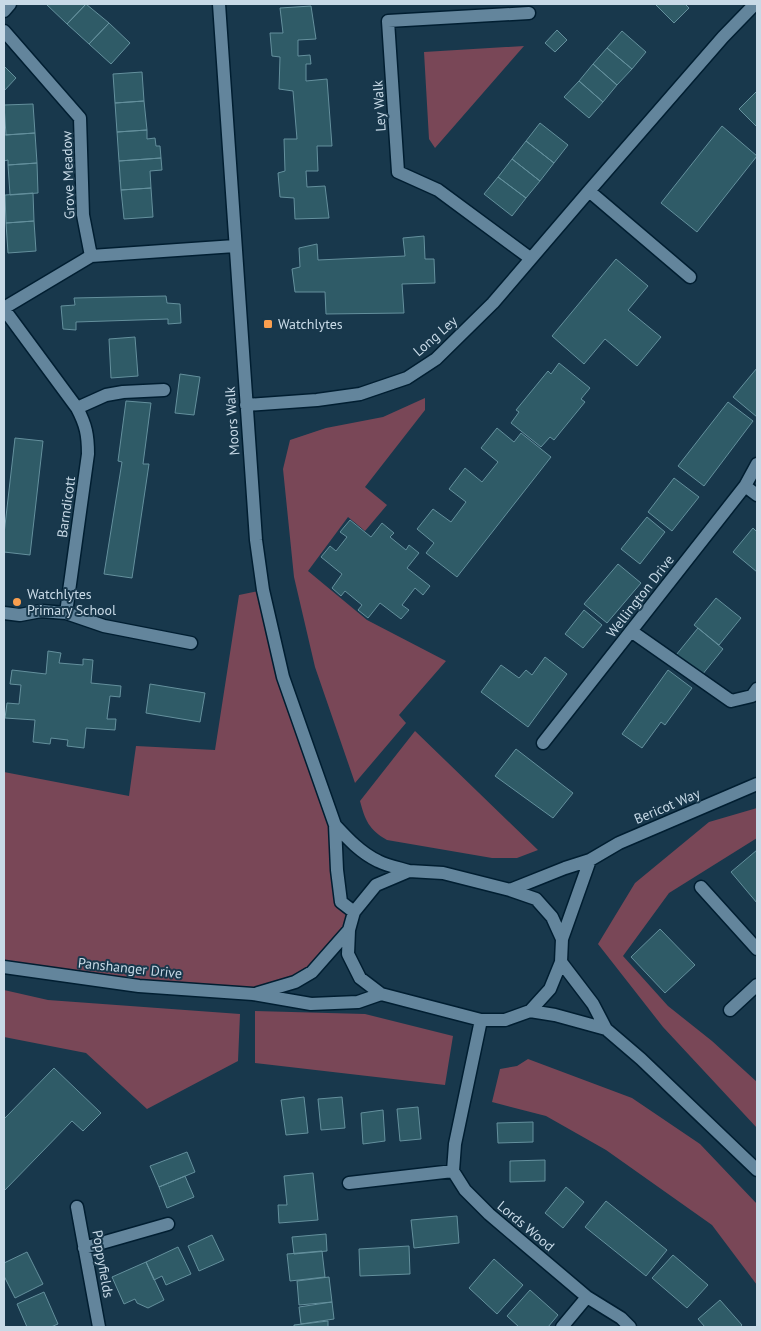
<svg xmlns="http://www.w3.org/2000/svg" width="761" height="1331" font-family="'PT Sans',sans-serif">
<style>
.green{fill:#794757}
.building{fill:#2f5b67;stroke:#64909d}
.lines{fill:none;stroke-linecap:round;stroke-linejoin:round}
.minor-casing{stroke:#001e31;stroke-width:15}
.minor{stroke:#63859c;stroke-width:12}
.poi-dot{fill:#fa9f4f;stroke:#18384c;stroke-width:2}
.labels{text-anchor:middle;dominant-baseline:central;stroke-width:4;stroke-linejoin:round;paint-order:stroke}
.street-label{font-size:14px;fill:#c8dae7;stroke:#18384c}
.poi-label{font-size:14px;fill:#c8dae7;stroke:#18384c;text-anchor:start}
</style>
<rect width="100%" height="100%" fill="#18384c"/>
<path class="green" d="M524,46l-89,102 -6,-9 -5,-87z
M425,398v12l-60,77 22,18 -22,26 -17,-14 -40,54 59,49 79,41 -47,54 7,8 -51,60 -40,-116 -21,-90 -11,-108 7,-29 36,-12 57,-11z
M263,590l72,235 6,77 13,10 -5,18 -37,42 -59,22 -249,-27v-195l125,24 7,-50 79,4 24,-155z
M415,731l123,119 -21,8h-25l-105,-18c-18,-10 -22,-20 -27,-39z
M757,808v30l-88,55 -46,63 45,50 44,35 45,41v46l-94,-101 -65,-83 37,-61 74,-61z
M4,990l44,10 192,14 -2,47 -91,48 -61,-56 -82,-16z
M255,1011l110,3 88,22 -8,49 -190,-22z
M528,1059l104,39 68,46 57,60v81l-45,-60 -106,-75 -60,-34 -54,-14 8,-33 17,-3z"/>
<path class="building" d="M46,4h40l-19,20z
M86,4l23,19 -20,21 -22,-20z
M655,4h30l4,4 -15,15z
M311,6l5,33 -18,1v16l12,-1 1,9h-5v17l21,-2 5,67h-15l1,25h-12l1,16 18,-1 4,32 -34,1 -1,-21 -14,-1 -2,-24 7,-2 -1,-32h13l-4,-48 -14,-2 1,-32 -8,-1 -2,-23h13l-3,-25z
M109,23l21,20 -19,21 -22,-20z
M557,30l10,10 -12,12 -10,-9z
M622,31l24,21 -14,17 -25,-21z
M607,48l25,21 -15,16 -24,-21z
M593,64l24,21 -14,17 -24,-21z
M4,66l12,12 -12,13z
M142,72l2,29 -29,2 -2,-29z
M579,81l24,21 -14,16 -25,-21z
M757,91v36l-18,-18z
M144,101l3,29 -30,2 -2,-29z
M33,104l2,29 -29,2 -2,-30z
M540,123l28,22 -14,18 -28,-22z
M722,126l35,30 -60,76 -36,-29z
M147,130v9l8,-1 1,8h4l1,12 -42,3 -2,-29z
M35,133l2,30 -29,2v-5l-4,1v-26z
M526,141l28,22 -14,18 -28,-22z
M161,158l1,12 -12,1 1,17 -30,2 -2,-29z
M512,159l28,22 -14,17 -28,-21z
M37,163l1,30 -28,2 -2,-30z
M498,177l28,21 -14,18 -28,-22z
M151,188l2,29 -29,2 -3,-29z
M33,193l1,28 -28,2 -1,-28z
M34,221l2,30 -28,2 -2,-30z
M424,236l1,23h9l1,24 -33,1 2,29 -78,1 -1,-22h-30l-3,-23 8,-2 -1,-19 18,-4 1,16 87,-4 -2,-18z
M616,259l32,27 -20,24 33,27 -24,29 -32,-27 -21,25 -32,-28z
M166,296l1,7 13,1 1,19 -13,1v-5l-92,3v8l-13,-1 -2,-23 14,-1 -1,-7z
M135,337l3,39 -27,2 -2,-39z
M559,363l31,25 -9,11 4,3 -31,38 -4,-3 -9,10 -30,-24 8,-11 -3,-2 32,-39 3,3z
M757,368v49l-24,-20z
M180,374l20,3 -6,38 -19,-2z
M126,401l25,2 -8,61h6l-17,114 -28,-4 18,-112 -4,-1z
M728,402l25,19 -49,65 -26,-20z
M497,428l17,14 7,-9 30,24 -94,120 -31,-24 8,-10 -17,-14 16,-20 18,13 15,-20 -17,-13 16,-21 17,14 16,-20 -17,-14z
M15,438l28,3 -13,114 -26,-3v-18z
M674,478l25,19 -27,34 -24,-19z
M647,517l18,15 -25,32 -19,-15z
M350,520l21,17 11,-14 12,10 -4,4 16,13 3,-5 10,8 -12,15 23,18 -7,9 -8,-7 -13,17 7,5 -8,9 -21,-16 -12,15 -10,-8 4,-5 -17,-14 -4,5 -9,-8 10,-14 -21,-17 9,-11 6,5 11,-14 -7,-5z
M753,528l4,4v40l-24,-20z
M618,564l23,19 -34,40 -23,-19z
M716,598l25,20 -22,27 -25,-20z
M584,610l18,15 -19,23 -18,-14z
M698,628l25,21 -21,26 -26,-20z
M48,651l13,2 -2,10 24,2v-6l10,1 -2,23 30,3 -1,11 -10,-1 -3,23h9l-1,11 -29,-2 -2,20 -17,-2 1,-6 -17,-2 -1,6 -17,-2 2,-22 -30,-2 2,-15 12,1 2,-19 -11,-1 2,-14 34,4z
M545,657l22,17 -39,53 -47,-35 20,-27 18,13 7,-8 6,5z
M668,670l24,18 -27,37 -4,-3 -19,26 -20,-14z
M150,684l55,9 -5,29 -54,-9z
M516,749l57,44 -20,25 -58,-42z
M757,850v53l-26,-31z
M660,929l35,36 -30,28 -34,-36z
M54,1068l47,45 -18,18 -11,-10 -68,70v-72z
M304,1097l4,36 -22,2 -5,-35z
M342,1097l3,31 -24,2 -3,-31z
M418,1107l3,32 -21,2 -3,-32z
M383,1110l2,31 -22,3 -2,-31z
M533,1122v20l-35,1 -1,-20z
M187,1152l8,20 -36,15 -9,-21z
M545,1160v21l-35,1v-21z
M313,1173l5,47 -39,3 -1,-18h9l-3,-29z
M185,1176l9,21 -27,11 -8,-21z
M566,1187l18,15 -21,26 -18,-15z
M606,1201l61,49 -21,26 -61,-49z
M457,1216l2,27 -45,5 -3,-28z
M326,1234l1,17 -33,3 -2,-17z
M212,1235l12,25 -25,11 -11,-25z
M409,1246l1,28 -50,2 -1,-27z
M178,1247l13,27 -25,11 -4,-9 -8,4 -8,-18z
M322,1251l3,26 -35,4 -3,-27z
M27,1252l16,32 -28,14 -11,-22v-13z
M673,1255l35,30 -21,23 -35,-30z
M494,1259l29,26 -26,29 -28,-26z
M146,1262l18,38 -16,8 -11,-5 -2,-4 -11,5 -12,-27z
M329,1277l3,25 -33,3 -2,-24z
M530,1290l28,25 -10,12h-29l-12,-11z
M44,1292l14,32 -7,3h-24l-10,-23z
M720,1300l22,25 -2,2h-35l-7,-8z
M332,1302l2,17 -33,5 -2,-17z
M328,1321v6h-34v-2z"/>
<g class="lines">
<defs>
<path id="minor" d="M219,4l37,536 7,50 20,87 52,148 2,45 4,32 13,10
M4,11l6,-7
M529,13l-141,8 10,151 40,18 92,68
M4,31l76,87 3,97 8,41
M589,191l101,86
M4,308l87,-52 144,-10
M4,309l73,99c9,17 11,27 11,46l-22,159
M246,405l71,-5 43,-6 47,-16 29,-19 57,-56 96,-112 134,-154 32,-33
M77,408l29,-13 17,-3 41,-2
M745,486l12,9
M4,613l16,2 21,-4 25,2 38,13 87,17
M631,631l100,70 21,-5 5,-7
M543,743l202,-257 12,-22
M335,825c13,14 26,28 43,36 10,5 21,7 31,10
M409,871l34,2 67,17 26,9 16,18 10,22 -1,23 -11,27 -20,22 -25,9h-24l-100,-26 -21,-16 -12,-24 1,-24 5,-18 22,-27z
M701,887l56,62
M510,890l55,-22 25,-8 29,-17 138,-59
M562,939l28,-79
M561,962l32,42 13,25 35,30 116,111
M4,967l135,19 114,8 58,10 47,-2 23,-8
M258,993l37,-11 17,-10 37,-42
M730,1010l27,-25
M530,1011l25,4 51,14
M481,1020l-26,124 -2,27 12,19 24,24 98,83 34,21 9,9
M349,1183l104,-12
M77,1207l22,120
M84,1248l84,-24
M562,1327l25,-30"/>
</defs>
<use href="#minor" class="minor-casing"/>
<use href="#minor" class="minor"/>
</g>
<g class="poi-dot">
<rect x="263" y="319" width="10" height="10" rx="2.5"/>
<circle cx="17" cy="602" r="5"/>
</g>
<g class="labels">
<g class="street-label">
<text transform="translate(379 106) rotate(-94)">Ley Walk</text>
<text transform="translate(68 175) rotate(-92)">Grove Meadow</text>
<text transform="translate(435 336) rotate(-41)">Long Ley</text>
<text transform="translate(232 421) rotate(-94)">Moors Walk</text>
<text transform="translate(66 507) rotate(-82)">Barndicott</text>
<text transform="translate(640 596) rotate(-52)">Wellington Drive</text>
<text transform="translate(667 806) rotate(-23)">Bericot Way</text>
<text transform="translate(130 968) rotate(6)">Panshanger Drive</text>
<text transform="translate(526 1226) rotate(40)">Lords Wood</text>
<text transform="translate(103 1264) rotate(80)">Poppyfields</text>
</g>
<g class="poi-label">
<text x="278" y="324">Watchlytes</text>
<text x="27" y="594">Watchlytes<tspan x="27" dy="16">Primary School</tspan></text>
</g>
</g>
<rect width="761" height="1331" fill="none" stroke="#c8dae7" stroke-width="10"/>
</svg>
